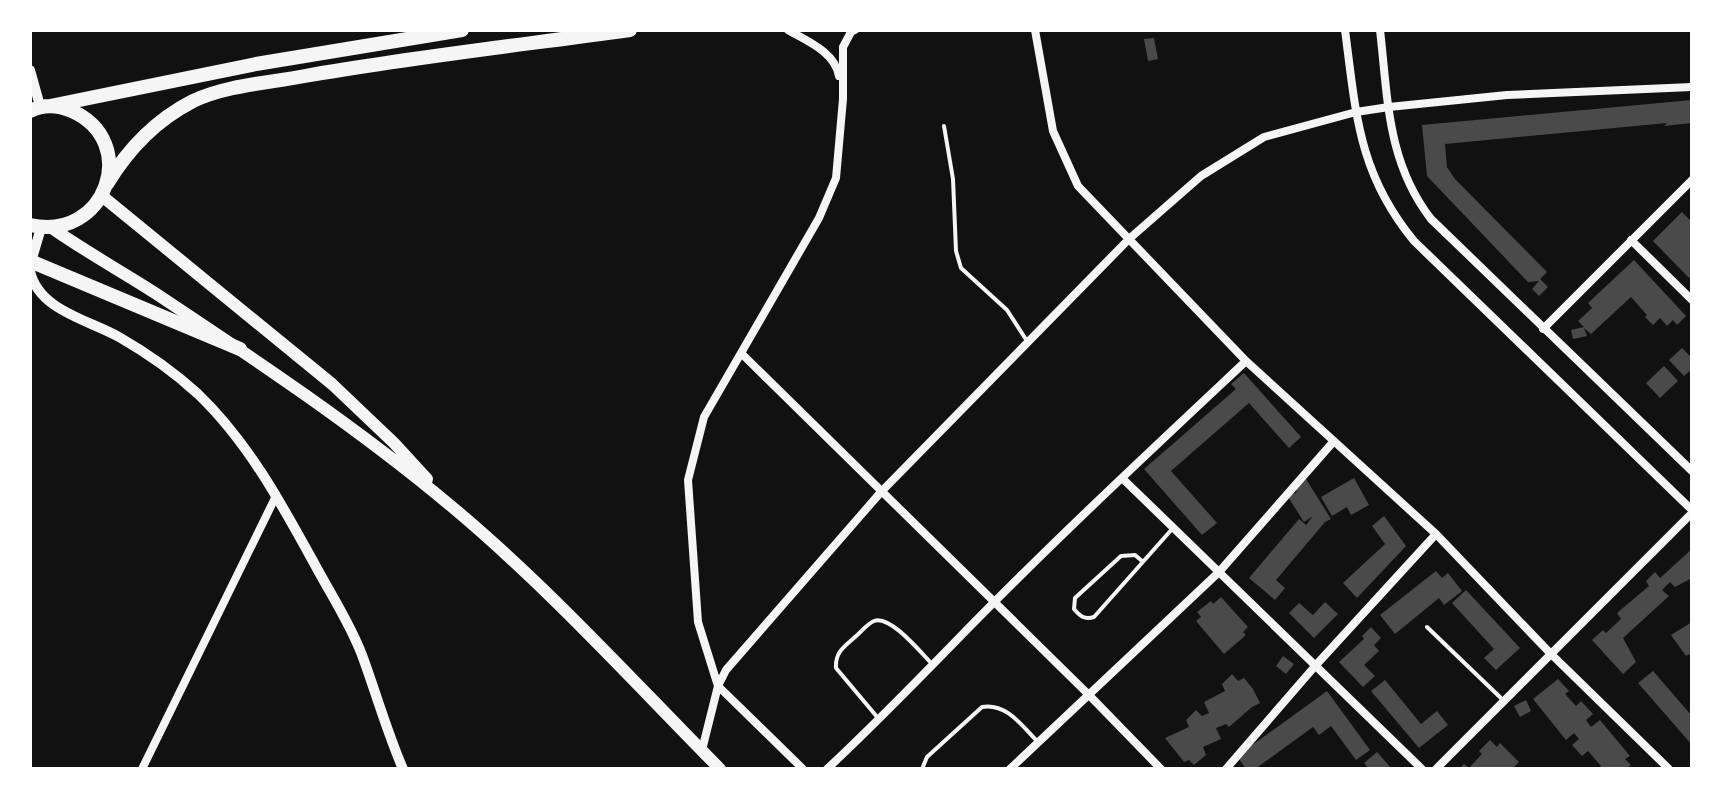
<svg xmlns="http://www.w3.org/2000/svg" width="1722" height="799" font-family="Lato,sans-serif">
<style>
.building{fill:#4a4a4a}
.lines{fill:none;stroke-linecap:round;stroke-linejoin:round}
.service{stroke:#f5f5f5;stroke-width:4}
.minor{stroke:#f5f5f5;stroke-width:8}
.tertiary{stroke:#f5f5f5;stroke-width:10}
.primary{stroke:#f5f5f5;stroke-width:12}
.trunk{stroke:#f5f5f5;stroke-width:14}
</style>
<rect width="100%" height="100%" fill="#111"/>
<path class="building" d="M1154,38l4,21 -10,2 -4,-22z
M1692,100v23l-28,3 3,-3 -222,21 2,23 8,12 92,93 -7,7 8,8 -9,9 -7,-7 7,-8 -11,1 -101,-106 -5,-51z
M1682,212l10,10v53l-3,3 -36,-37z
M1634,260l52,56 -9,9 -4,-5 -6,6 -7,-8 -7,7 -8,-8 2,-2 -16,-18 -40,37 -7,-6 3,8 -14,3 -2,-9 13,-3 -6,-6 14,-13 -4,-5z
M1682,348l10,10v11l-8,7 -15,-16z
M1664,366l14,15 -18,17 -14,-15z
M1244,373l57,64 -12,11 -40,-45 -78,68 46,52 -15,12 -58,-66 92,-80 -5,-5z
M1354,478l15,27 -18,10 -4,-8 -15,9 -11,-19z
M1306,479l25,40 -6,3 -49,58 9,8 -10,12 -26,-22 50,-59 7,6 7,-9 -9,6 -16,-25 9,-5 -3,-5z
M1384,516l22,30 -49,52 -14,-15 42,-39 -13,-18z
M1692,549v29l-17,9 -5,-5 -8,8 7,6 -46,42 13,24 -13,12 -31,-34 11,-10 3,3 15,-14 -4,-6 32,-27 -3,-5 9,-9 5,6z
M1436,571l6,7 6,-5 14,18 -18,14 -5,-7 -44,36 -15,-19z
M1466,590l54,58 -24,22 -12,-12 10,-9 -42,-46z
M1221,597l27,30 -5,5 3,3 -22,19 -28,-33 5,-4 -4,-5 14,-11 2,3z
M1325,602l13,12 -24,24 -25,-25 10,-10 14,12z
M1692,622v31l-6,3 -15,-21z
M1371,627l10,11 -7,7 5,6 -15,14 11,11 -12,11 -24,-25 25,-23 -2,-3z
M1283,656l11,8 -8,10 -10,-8z
M1653,671l39,45v29l-54,-62z
M1232,674l6,7 6,-3 9,11 7,14 -8,4 -23,20 -3,-3 -10,4 5,11 -18,8 3,8 -12,10 -5,-5 -5,2 -19,-24 24,-11 -3,-7 10,-10 6,6 7,-3 -5,-11 21,-11 -3,-7z
M1558,679l11,12 -4,3 11,12 5,-5 12,13 -7,6 5,7 9,-7 30,36 -5,3 6,6 -5,4h-29l4,-3 -13,-15 -6,5 -10,-11 7,-6 -5,-6 -8,7 -33,-41z
M1385,680l36,44 16,-13 11,14 -29,23 -48,-57z
M1327,691l43,59 -14,10 -25,-34 -12,9 -6,-8 -58,42h-9l-9,-13z
M1526,700l5,11 -11,6 -6,-11z
M1490,740l7,7 3,-4 19,19 -7,7h-53l5,-5 5,4 13,-14 -3,-3z
M1377,752l15,17h-23l-5,-6z"/>
<g class="lines">
<path class="service" d="M944,126l9,53 3,72 5,17 46,42 20,31
M1142,561l-7,-6 -14,1 -46,42 -1,11c6,7 10,11 20,8l79,-89
M1427,627l76,73
M878,718l-42,-50c-1,-16 8,-21 19,-31 6,-5 12,-13 19,-16 16,-7 48,33 59,44
M922,769l5,-12 55,-50c25,-4 40,19 56,35"/>
<path class="minor" d="M788,30c19,11 47,22 51,46
M1035,30l18,101 25,55 168,175
M1345,30c11,83 13,143 69,211l278,269
M1380,30c8,69 7,132 51,189l261,252
M1631,240l61,60
M1543,329l149,-149
M741,353l348,342 72,74
M1122,478l300,291
M702,750l16,-64 -20,-64 -10,-142 16,-63 115,-199 17,-40 7,-79v-52l8,-15 4,-2
M142,769l134,-273
M803,769l-85,-83 8,-16 155,-178 248,-253 72,-63 63,-39 92,-25 33,-5 118,-12 185,-8
M827,769c43,-40 84,-82 125,-124 95,-98 195,-191 294,-284l190,173 114,119 119,116
M1010,769l209,-197 115,-131
M1226,769l90,-104 120,-131
M1436,769l256,-256"/>
<path class="tertiary" d="M30,70l10,36
M30,265l11,-37
M30,271c8,39 59,49 89,66 28,16 55,35 79,57 50,48 83,109 116,169 16,30 36,60 48,92 14,38 25,77 41,114"/>
<path class="primary" d="M102,196l230,188 62,59 33,36
M52,228c34,24 69,43 103,65 101,67 203,135 296,213 96,80 181,174 269,263"/>
<path class="trunk" d="M50,106l206,-42 206,-34
M30,111c14,-7 28,-6 42,0 69,31 34,131 -42,114
M107,184c21,-35 49,-64 86,-83 34,-16 76,-18 112,-25 108,-19 217,-31 325,-46
M30,261l210,88"/>
</g>
<rect width="1722" height="799" fill="none" stroke="#ffffff" stroke-width="64"/>
</svg>
